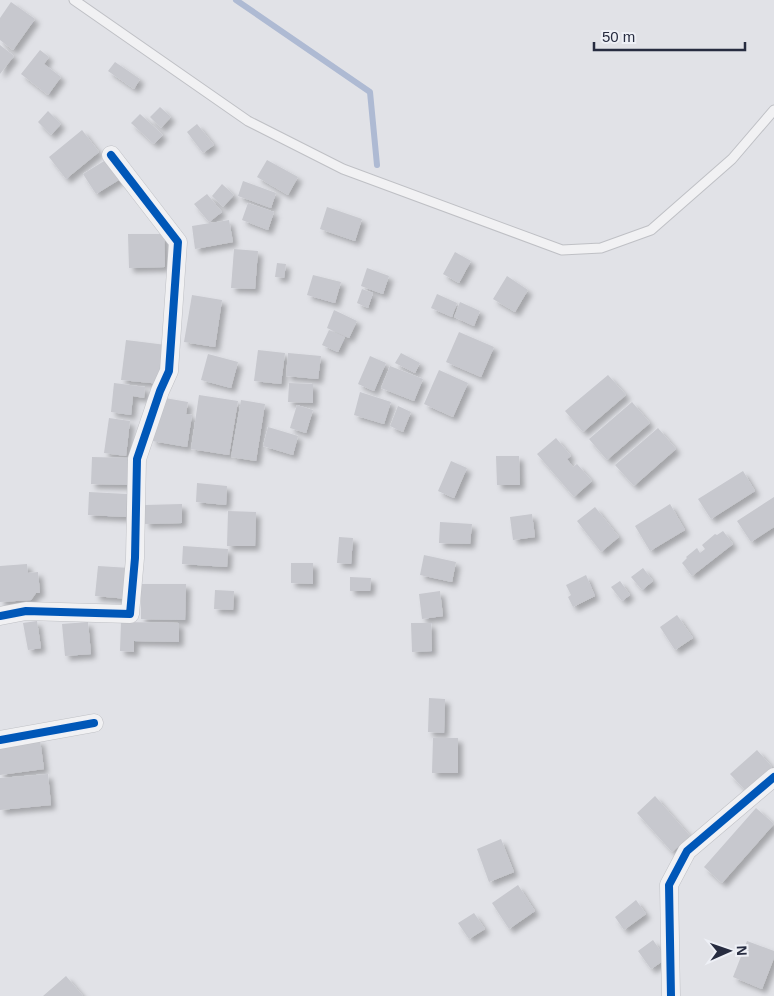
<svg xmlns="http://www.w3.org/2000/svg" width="774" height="996" font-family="Helvetica,sans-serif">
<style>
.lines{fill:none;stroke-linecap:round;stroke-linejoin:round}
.stream{stroke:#aebad3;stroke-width:6}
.building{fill:#c7c8ce;filter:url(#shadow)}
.service-casing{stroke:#bfc0c5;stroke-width:11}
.minor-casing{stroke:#bfc0c5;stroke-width:19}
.service{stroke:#f1f1f3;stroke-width:9}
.minor{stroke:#f1f1f3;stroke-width:18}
.cycleway-casing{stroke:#eef0f6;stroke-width:11}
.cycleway{stroke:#0057b8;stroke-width:8}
</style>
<defs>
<filter id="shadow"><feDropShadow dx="4.5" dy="4.5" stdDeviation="2.5" flood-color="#0004"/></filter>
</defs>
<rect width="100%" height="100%" fill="#e1e2e7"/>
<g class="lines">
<path class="stream" d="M236,0l134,92 7,73"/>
</g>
<path class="building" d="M11,2l24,17 -22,31 -13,-10v-22z
M0,45l14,11 -14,18z
M40,50l9,7 -5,7 17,13 -13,18 -27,-21z
M115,62l25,17 -6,10 -26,-18z
M160,107l11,10 -10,11 -11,-11z
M48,111l13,13 -10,11 -13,-13z
M140,114l23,21 -9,9 -23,-21z
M197,124l17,21 -11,8 -16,-21z
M82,130l17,22 -33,27 -17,-22z
M109,158l13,20 -26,16 -13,-20z
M267,160l31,17 -10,18 -31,-18z
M243,181l33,12 -5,15 -33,-12z
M222,184l12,11 -11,12 -11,-11z
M207,194l15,18 -13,10 -15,-18z
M248,203l26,9 -6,18 -26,-10z
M327,207l35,12 -7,22 -35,-12z
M229,220l4,22 -38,7 -3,-23z
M128,234h36l1,33 -36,1z
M234,249l24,2 -3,38 -24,-1z
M455,252l16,9 -12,22 -16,-9z
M277,263l9,1 -2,14 -9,-1z
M367,268l22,8 -6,18 -22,-8z
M313,275l28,7 -6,21 -28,-8z
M507,276l21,14 -13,22 -22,-13z
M362,289l11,4 -5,15 -11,-5z
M437,294l20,9 -5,14 -21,-9z
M192,295l30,5 -7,47 -31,-5z
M460,302l20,9 -6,15 -20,-9z
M334,310l23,11 -8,17 -22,-10z
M329,330l16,7 -7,15 -16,-7z
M459,332l35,15 -13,30 -35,-15z
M126,340l40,5 -5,39 -40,-4z
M258,350l27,3 -4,31 -27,-3z
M288,353l33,3 -3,23 -32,-3z
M401,353l19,10 -5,10 -20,-10z
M208,354l30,8 -7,26 -30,-8z
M370,356l16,7 -12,28 -16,-7z
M390,366l33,13 -9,22 -33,-13z
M439,370l29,13 -15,34 -29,-13z
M608,375l18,20 -43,37 -18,-21z
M114,383l31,4 -1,11 -11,-2 -2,19 -20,-3z
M289,383l24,1v19l-25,-1z
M360,392l31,10 -7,22 -30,-9z
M199,395l39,6 -9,54 -38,-6z
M159,397l29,5 -2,12 6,1 -5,32 -35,-6z
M241,400l24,4 -9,57 -25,-4z
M632,402l18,21 -43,37 -18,-21z
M297,405l16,5 -7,23 -16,-5z
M398,406l13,6 -8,20 -13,-6z
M109,418l21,3 -4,35 -22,-3z
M268,427l30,9 -5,19 -30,-9z
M658,428l18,21 -42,37 -19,-21z
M556,438l15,18 -4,3 6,8 4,-3 15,17 -18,16 -37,-43z
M496,456h23l1,29h-23z
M92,457l38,1 -1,27 -38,-1z
M451,461l16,7 -13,30 -16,-7z
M743,471l12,20 -44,28 -13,-20z
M197,483l30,3 -1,19 -30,-3z
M89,492l38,2 -1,23 -38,-2z
M774,497v30l-23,15 -14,-21z
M182,504v19l-37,1v-19z
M670,504l15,26 -35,21 -15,-25z
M595,507l24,30 -18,15 -24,-31z
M228,511l28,1 -1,34h-28z
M532,514l3,23 -22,3 -3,-23z
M440,522l32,2 -2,20 -31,-1z
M723,531l10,13 -41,32 -10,-13 5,-5 -1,-1 11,-9 3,5 5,-4 -3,-4 13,-11 2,1z
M339,537l14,1 -2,26 -14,-1z
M183,546l45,3 -1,18 -45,-3z
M424,555l32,7 -4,20 -32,-7z
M291,563h22v21l-22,-1z
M27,564l1,9 10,-1 2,21h-4l-5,7 -31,2v-36z
M98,566l32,2 -2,31 -33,-3z
M643,568l10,13 -11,9 -11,-13z
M586,575l9,21 -22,11 -5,-10 3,-2 -5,-10z
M350,577l21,1 -1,13h-20z
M620,581l10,14 -8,6 -11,-14z
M141,584h45l-1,36 -44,-1z
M215,590l19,1 -1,19 -19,-1z
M440,591l3,25 -21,3 -3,-25z
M677,615l16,23 -18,12 -15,-23z
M37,621l4,27 -13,2 -5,-27z
M88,622l3,32 -26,2 -3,-32z
M121,622l58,1v19l-45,-1v11l-14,-1z
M411,623h20l1,28 -20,1z
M429,698l16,1 -1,34 -16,-1z
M433,738h25v35h-26z
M40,740l4,29 -44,6v-29z
M757,750l15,17 -26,24 -16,-17z
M48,774l3,31 -51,5v-32z
M655,796l35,40 -18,16 -35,-39z
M756,808l18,16 -52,59 -18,-16z
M501,839l13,33 -25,10 -12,-33z
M518,885l17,26 -26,18 -17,-26z
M636,900l10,14 -22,16 -9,-13z
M474,913l11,16 -16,10 -11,-16z
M653,940l13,19 -15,10 -13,-18z
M747,941l27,10v7l-12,31 -29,-12z
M66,976l17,20h-40z"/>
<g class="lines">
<defs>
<path id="service" d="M74,0l174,121 95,48 219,81 39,-2 50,-18 81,-71 42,-49"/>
<path id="minor" d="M0,616l26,-5 104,3 5,-56 2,-99 23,-68 9,-20 9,-129 -67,-87
M0,740l94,-17
M671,996l-2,-111 18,-34 87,-74"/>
</defs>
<use href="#service" class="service-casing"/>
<use href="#minor" class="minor-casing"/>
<use href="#service" class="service"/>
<use href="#minor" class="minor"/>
<defs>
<path id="cycleway" d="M0,616l26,-5 104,3 5,-56 2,-99 23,-68 9,-20 9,-129 -67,-87
M0,740l94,-17
M671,996l-2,-111 18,-34 87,-74"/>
</defs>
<use href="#cycleway" class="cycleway-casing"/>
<use href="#cycleway" class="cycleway"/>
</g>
<g transform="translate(729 951) rotate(88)" stroke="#eef0f6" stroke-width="4" paint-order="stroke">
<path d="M0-4L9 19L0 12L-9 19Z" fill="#272c40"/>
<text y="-8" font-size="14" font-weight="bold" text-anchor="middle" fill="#272c40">N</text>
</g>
<path d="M594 42v8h151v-8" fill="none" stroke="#272c40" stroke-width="2.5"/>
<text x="602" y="42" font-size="15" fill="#272c40" stroke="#eef0f6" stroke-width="4" paint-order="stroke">50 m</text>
</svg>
